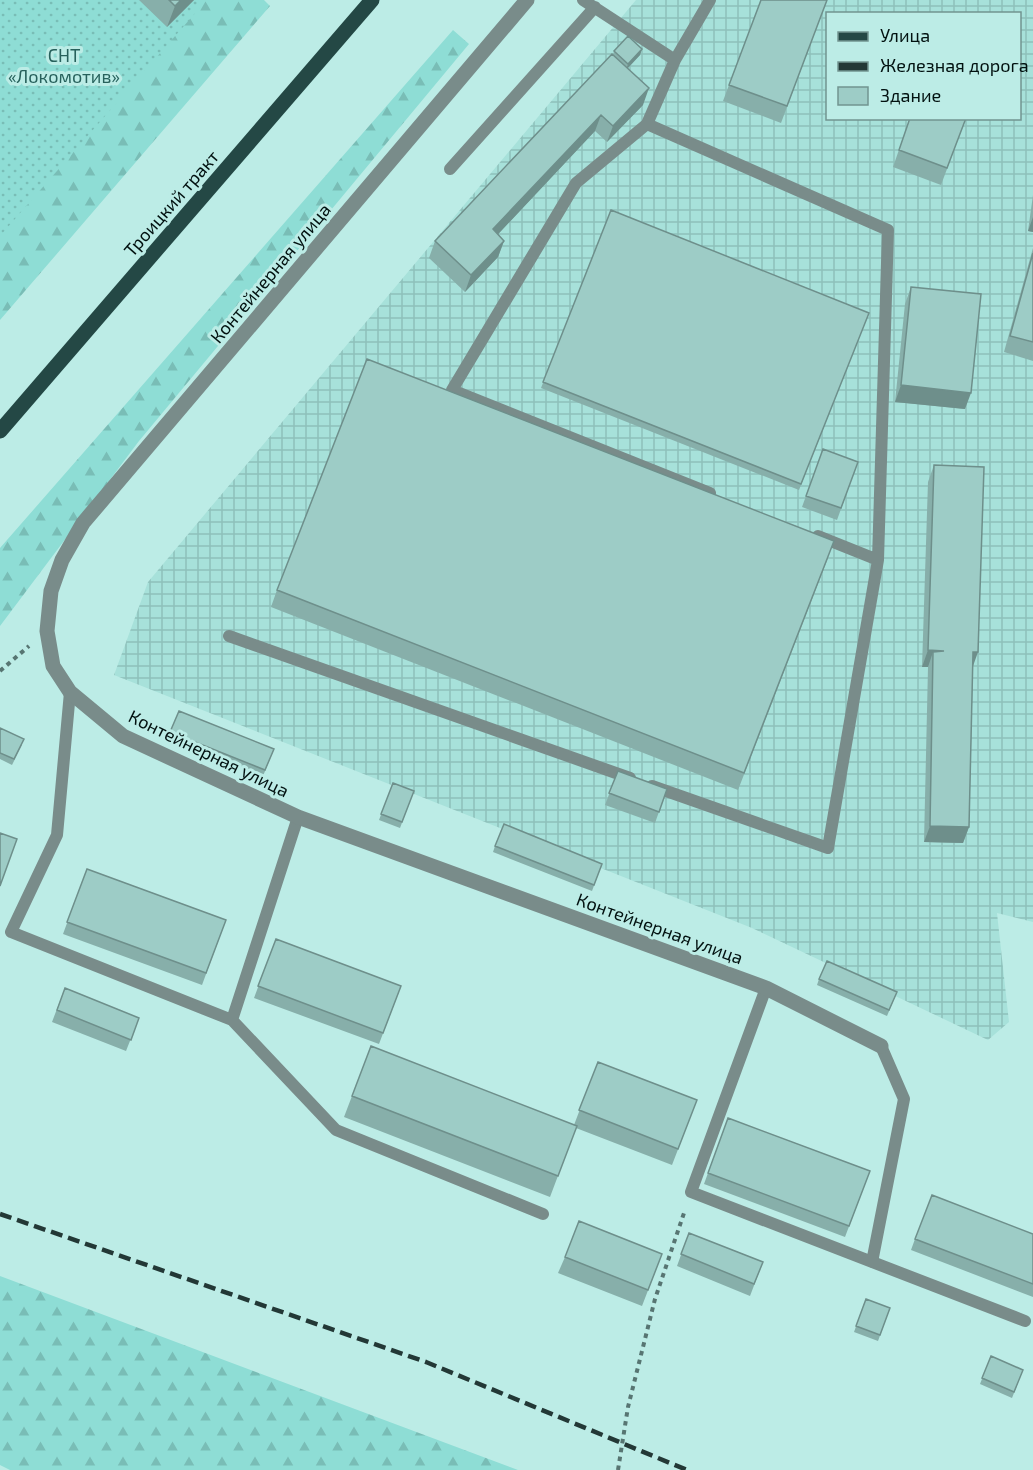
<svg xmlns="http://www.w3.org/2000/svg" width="1033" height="1470" font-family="'Exo 2',sans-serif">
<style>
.industrial{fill:url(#industrial-grid);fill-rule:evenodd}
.forest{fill:url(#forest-firs)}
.garden{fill:url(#garden-dots)}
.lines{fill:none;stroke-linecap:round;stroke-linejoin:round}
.path{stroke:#577572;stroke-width:4;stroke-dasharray:4.5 4.5;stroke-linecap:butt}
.service{stroke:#798c8a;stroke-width:12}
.minor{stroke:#798c8a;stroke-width:15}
.primary{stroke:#244845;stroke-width:15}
.rail{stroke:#233836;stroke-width:4.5;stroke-dasharray:12 6;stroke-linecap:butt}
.wall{fill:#87afaa}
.shaded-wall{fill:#6e8f8b}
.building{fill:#9dccc6;stroke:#6e8f8b;stroke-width:1.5}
.labels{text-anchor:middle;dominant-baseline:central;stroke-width:6;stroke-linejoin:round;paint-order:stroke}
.park-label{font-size:18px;fill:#27615c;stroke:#bcece6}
.street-label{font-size:18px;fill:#021110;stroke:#bcece6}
</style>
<defs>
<pattern id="industrial-grid" width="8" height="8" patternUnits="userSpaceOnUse" patternTransform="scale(1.5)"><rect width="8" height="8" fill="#a7e1da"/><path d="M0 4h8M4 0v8" fill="none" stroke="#8ec0ba"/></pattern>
<pattern id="forest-firs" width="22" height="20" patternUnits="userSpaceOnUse" patternTransform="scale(1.5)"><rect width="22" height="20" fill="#8eddd5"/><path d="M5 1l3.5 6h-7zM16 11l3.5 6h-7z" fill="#79bdb6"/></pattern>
<pattern id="garden-dots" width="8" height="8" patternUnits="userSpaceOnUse" patternTransform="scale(1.5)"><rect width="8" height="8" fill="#8eddd5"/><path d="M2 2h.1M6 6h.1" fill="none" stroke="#79bdb6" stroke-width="1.8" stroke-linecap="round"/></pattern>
</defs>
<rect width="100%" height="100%" fill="#bcece6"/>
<path class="industrial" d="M636,0h397v922l-36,-9 12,109 -21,18 -236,-112 -638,-253 34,-93zM828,14h192v104h-192z"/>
<path class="forest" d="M184,0h80l6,6 -270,314v-109z
M453,30l16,14 -330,397 -139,185v-78z
M0,1276l518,194h-508l-10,-5z"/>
<path class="garden" d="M0,0h201l3,3 -204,233z"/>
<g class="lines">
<path class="path" d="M0,671l29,-25
M618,1470l10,-63 27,-108 30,-89"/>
<path class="service" d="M583,0l92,60 -28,64 -71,59 -124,207 258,103
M675,60l35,-60
M647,124l241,106 -10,330
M450,169l145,-162
M229,636l401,142
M70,692l-13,143 -46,97 221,88 104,110 207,84
M652,786l176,62 50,-288 -60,-24
M766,988l-75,204 334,129
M232,1020l66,-203
M872,1262l32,-163 -23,-53"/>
<path class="minor" d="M527,0l-444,523 -21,37 -11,31 -4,40 6,35 17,26 53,44 175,81 468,171 115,58"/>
<path class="primary" d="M0,431l372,-431"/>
<path class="rail" d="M0,1214l426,148 261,108"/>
</g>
<path class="wall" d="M139,0h55l-27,27z
M761,0h66l-46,123 -58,-22z
M642,49l-2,6 -12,13 15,37 -36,37 -12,-11 -97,103 6,7 -6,16 -33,35 -36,-34 6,-17 178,-186 1,-4z
M910,118h56l-25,67 -48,-18z
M1033,195v37l-5,-1z
M611,210l258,103 -70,177 -258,-102z
M1033,248v113l-29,-9z
M911,287l54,122 -70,-7 10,-98z
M823,449l35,13 -21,58 -35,-13z
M934,465l39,202 -4,160 -6,16 -39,-1 4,-175h-6l6,-185z
M828,558l-90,232 -467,-183 6,-17z
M179,711l95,38 -11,27 -95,-38z
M0,728l22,17 -10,20 -12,-6z
M618,771l49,18 -12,34 -50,-18z
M393,783l21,8 -14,37 -21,-8z
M495,846l107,18 -10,27 -99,-39z
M87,869l139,51 -24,65 -139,-51z
M276,939l125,47 -22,58 -125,-46z
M819,979l78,13 -10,24 -70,-31z
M65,988l74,30 -13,33 -74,-29z
M598,1062l99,38 -25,65 -96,-37 -26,69 -206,-80 8,-21 222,29z
M728,1118l142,53 -25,66 -141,-53z
M689,1233l74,29 -13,34 -73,-30z
M1033,1234v63l-122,-47 4,-11z
M662,1254l-20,52 -84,-33 7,-16z
M866,1299l24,9 -12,33 -24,-9z
M991,1356l32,14 -11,28 -32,-14z"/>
<path class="shaded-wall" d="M181,0h13l-27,27 8,-21z
M642,49l-2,6 -14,15 2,-6z
M649,88l-6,17 -36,37 6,-16z
M601,115l-6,16 -108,115 6,-17z
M1033,217v15l-5,-1z
M504,241l-6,16 -33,35 6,-17z
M901,385l70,8 -6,16 -70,-7z
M928,650l16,1 -11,1 -5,15h-6z
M973,652h5l-6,17z
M930,826l39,1 -6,16 -39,-1z"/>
<path class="building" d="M169,0h12l-6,6z
M761,0h66l-40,106 -58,-21z
M628,36l14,13 -14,15 -14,-13z
M612,54l37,34 -36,38 -12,-11 -108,114 11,12 -33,34 -36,-34z
M910,118h56l-19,50 -48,-18z
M611,210l258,103 -68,171 -258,-102z
M1033,253v89l-23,-6z
M911,287l70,7 -10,99 -70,-8z
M367,359l467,182 -90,232 -467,-183z
M823,449l35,13 -17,46 -35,-12z
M934,465l50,2 -6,185h-5l-4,175 -39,-1 3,-174 11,-1 -16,-1z
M179,711l95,38 -9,21 -95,-38z
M0,728l24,11 -10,20 -14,-6z
M618,771l49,18 -8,23 -50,-19z
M393,783l21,8 -12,31 -21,-8z
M504,824l98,40 -8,21 -99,-39z
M0,833l17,6 -17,47z
M87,869l139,51 -20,53 -139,-51z
M276,939l125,47 -18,47 -125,-47z
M827,961l70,31 -8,18 -70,-31z
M65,988l74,30 -8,22 -74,-30z
M371,1046l206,80 -19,50 -206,-80z
M598,1062l99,38 -19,49 -99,-39z
M728,1118l142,53 -21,55 -141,-53z
M932,1195l101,39v50l-118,-45z
M579,1221l83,33 -14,36 -83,-33z
M689,1233l74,29 -9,22 -73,-30z
M866,1299l24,9 -10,27 -24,-9z
M991,1356l32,14 -9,22 -32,-14z"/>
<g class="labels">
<g class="park-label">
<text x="64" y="55">СНТ<tspan x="64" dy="21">«Локомотив»</tspan></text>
</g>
<g class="street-label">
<text transform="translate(171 203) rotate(-49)">Троицкий тракт</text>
<text transform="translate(270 273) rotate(-50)">Контейнерная улица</text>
<text transform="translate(209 753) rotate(26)">Контейнерная улица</text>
<text transform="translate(660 928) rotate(20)">Контейнерная улица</text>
</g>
</g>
<rect x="826" y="12" width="195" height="108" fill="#bcece6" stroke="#729490" stroke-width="1.5"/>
<rect x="838" y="32" width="30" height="9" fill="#244845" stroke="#729490" stroke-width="1.5"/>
<text x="880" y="42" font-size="18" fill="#021110">Улица</text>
<rect x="838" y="62" width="30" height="9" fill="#233836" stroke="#729490" stroke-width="1.5"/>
<text x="880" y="72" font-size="18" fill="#021110">Железная дорога</text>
<rect x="838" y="87" width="30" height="18" fill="#9dccc6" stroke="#729490" stroke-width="1.5"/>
<text x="880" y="102" font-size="18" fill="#021110">Здание</text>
</svg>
